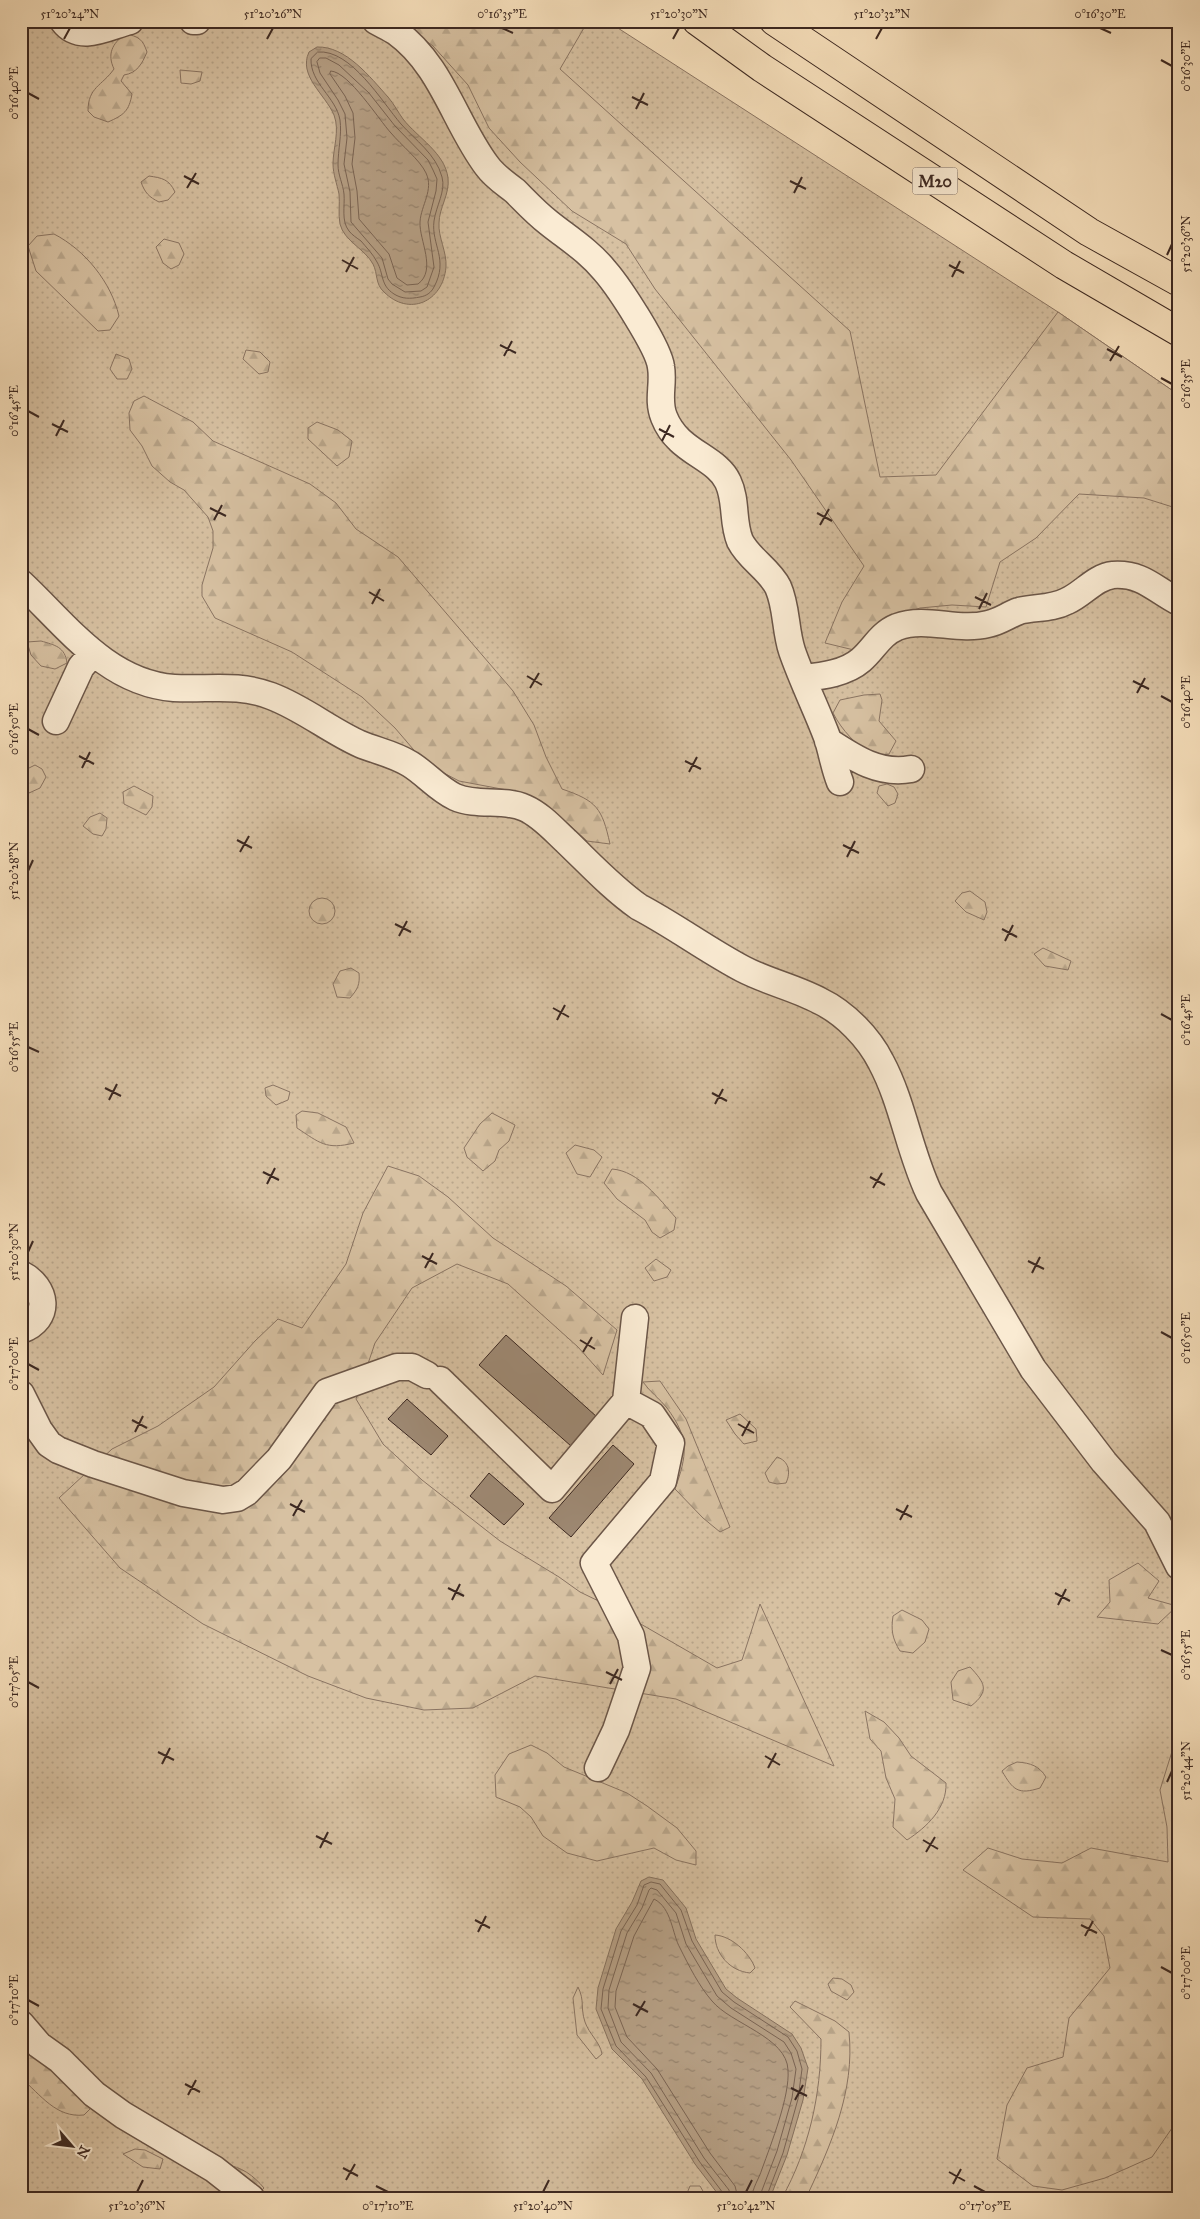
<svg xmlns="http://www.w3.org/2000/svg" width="1200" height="2219" font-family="'IM FELL Great Primer',serif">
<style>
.grass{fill:url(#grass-dots);stroke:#8a7462}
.forest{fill:url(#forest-firs);stroke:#8a7462}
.water{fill:url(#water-ripples);stroke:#86715e}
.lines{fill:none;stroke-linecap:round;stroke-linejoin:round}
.shore{stroke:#7a6454;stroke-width:1}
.building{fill:#9d8872;stroke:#3c2821}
.minor-casing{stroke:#6b5648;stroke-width:29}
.highway-casing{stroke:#3c2821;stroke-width:30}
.minor{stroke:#faebd3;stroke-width:26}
.highway{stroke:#f7e0bc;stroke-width:28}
.ticks{fill:none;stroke:#3c2821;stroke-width:2}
.labels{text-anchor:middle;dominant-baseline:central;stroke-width:4;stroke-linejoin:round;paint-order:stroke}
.shield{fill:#faebd3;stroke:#756256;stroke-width:1}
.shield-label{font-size:16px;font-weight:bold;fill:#3c2821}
.neatline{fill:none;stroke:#3c2821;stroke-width:2}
.ticks-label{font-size:12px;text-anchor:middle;fill:#3c2821}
</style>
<defs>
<pattern id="grass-dots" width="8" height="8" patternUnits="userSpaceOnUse" patternTransform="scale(1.25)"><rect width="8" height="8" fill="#d7c1a2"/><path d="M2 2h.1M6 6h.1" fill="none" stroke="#b9a68b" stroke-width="1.8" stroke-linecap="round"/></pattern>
<pattern id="forest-firs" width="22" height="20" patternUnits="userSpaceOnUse" patternTransform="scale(1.25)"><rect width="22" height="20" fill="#d7c1a2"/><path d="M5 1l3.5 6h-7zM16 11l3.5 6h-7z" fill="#b9a68b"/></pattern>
<pattern id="water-ripples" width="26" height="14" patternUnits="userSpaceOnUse" patternTransform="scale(1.25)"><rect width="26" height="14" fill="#b7a187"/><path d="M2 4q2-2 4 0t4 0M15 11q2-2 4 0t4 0" fill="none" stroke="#96836e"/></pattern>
</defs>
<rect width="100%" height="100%" fill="#f7e0bc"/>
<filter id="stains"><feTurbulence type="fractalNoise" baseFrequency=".004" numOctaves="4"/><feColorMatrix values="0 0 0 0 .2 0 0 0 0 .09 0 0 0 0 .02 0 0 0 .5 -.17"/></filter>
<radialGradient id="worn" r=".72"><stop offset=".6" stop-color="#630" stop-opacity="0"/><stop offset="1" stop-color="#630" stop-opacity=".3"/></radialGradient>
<path class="grass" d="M21,21h586l451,291 121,83v1803h-1158z"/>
<path class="forest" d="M399,21h189l-28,48 290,262 30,146 56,-2 122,-163 121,83v114l-35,-11 -65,-4 -43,44 -36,24 -14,45 -34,-2 -32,3 -36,12 -30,30 -29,-7 17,-41 22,-36 -73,-106 -136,-171 -29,-45 -54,-33 -52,-49 -31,-34 -21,-43 -35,-39z
M125,34c14,2 18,6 22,18 -5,12 -10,21 -23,23l-3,6 11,13c-3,17 -8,21 -24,28l-14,-5 -6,-6c0,-24 14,-25 26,-42 -7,-15 -2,-25 11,-35z
M180,70l22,2 -2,9 -9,3 -10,-1z
M149,176c13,2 20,3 26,16l-7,8 -9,2c-10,-5 -14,-9 -18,-20z
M54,234c31,16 57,48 65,82l-9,14 -12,1 -62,-60 -8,-25 9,-10z
M164,239l15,4 5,11 -5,11 -8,4 -8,-6 -7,-16z
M246,350l14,2 10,10 -2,10 -9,2 -16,-15z
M116,354l13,5 3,10 -5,10h-10l-7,-10z
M144,396l49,26 20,19 97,43 26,19 20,26 42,28 115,134 21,34 12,32 16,32c35,12 40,19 48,55l-23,-3 -33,-30 -18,-11 -24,-9 -53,-10 -19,-10 -21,-15 -24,-28 -33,-31 -70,-45 -77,-34 -13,-22v-11l11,-37v-17l-5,-14 -24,-27 -14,-8 -18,-16 -10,-20 -12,-16 -1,-17 5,-12z
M317,422l21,8 14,11 -3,16 -12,9 -29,-27v-11z
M41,641c14,4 24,6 26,22l-12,6 -14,-3 -10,-11 -4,-13z
M880,694l2,6 -3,21 17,20 -7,13 -17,2c-17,-13 -29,-24 -39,-43l7,-13 24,-5z
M35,765l7,4 4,8 -6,11 -11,5 -5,-15 1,-8z
M887,784l7,3 4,7 -3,9 -7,3 -11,-13 2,-7z
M134,786l19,10 -1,11 -6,8 -22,-11 -1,-12z
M100,813l7,5 -1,11 -4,7 -9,-2 -10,-8 7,-9z
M970,891l15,11 2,10 -3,8 -18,-8 -11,-11 7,-8z
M309 911a13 13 0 1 1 26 0a13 13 0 1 1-26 0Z
M1043,948l28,13 -3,9 -23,-4 -11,-12z
M351,968l8,5c1,11 -1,16 -9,25l-13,-1 -4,-13 7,-13z
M273,1085l17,7 -2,8 -12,5 -10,-9 -1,-8z
M302,1111l16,2 28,14 8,16c-28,7 -34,0 -57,-15l-1,-13z
M492,1113l23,12 -6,16 -10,9 -4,11 -12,10 -16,-14 -3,-9 16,-24z
M575,1145l19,5 8,7 -12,20 -13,-3 -11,-21z
M388,1166l31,10 29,21 45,41 73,48 51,44 -14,45 -25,-28 -70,-63 -51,-20 -45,24 -37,55 -19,56 27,45 39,36 78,61 59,36 21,15 33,16 104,60 25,-8 18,-56 74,162 -158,-67 -141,-23 -62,32 -49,2 -58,-12 -58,-22 -105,-52 -83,-56 -61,-70 53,-49 46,-23 56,-39 41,-46 23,-22 24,9 44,-64 17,-51z
M612,1169c27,2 47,30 64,49l-2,12 -14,8 -8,-6 -7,-12 -28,-21 -13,-16z
M656,1259l15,11 -4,7 -13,4 -9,-13z
M660,1381l26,38 44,108 -10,5 -17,-14 -28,-29c12,-34 15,-50 -8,-81 -7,-9 -17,-16 -24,-26z
M740,1414l16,15 1,12 -13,3 -9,-10 -9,-14z
M777,1457c12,4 14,15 9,26l-9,1 -8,-2 -4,-9z
M1138,1563l21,18 -11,17 29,8 -19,18 -61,-7 13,-15 -1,-22z
M902,1610l20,10 7,9 -4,13 -12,11 -13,-2c-8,-13 -9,-21 -7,-35z
M970,1667c15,16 20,24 1,39l-18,-6 -2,-18 7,-11z
M865,1711l19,11 15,16 12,18 35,27c1,25 -19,44 -39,57l-14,-13 2,-28 -9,-21 -5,-27 -11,-12z
M1179,1729v389l-27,39 -47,21 -43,12 -29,-4 -36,-27 10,-54 20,-37 36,-11 6,-39 41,-50 -6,-32 -14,-17 -57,-2 -70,-47 25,-22 34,11 40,4 29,-15 77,14 -1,-35 -7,-37z
M531,1745l16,8 17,14 63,26 20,13 30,22 19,23v14l-20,-5 -22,-12 -57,13 -30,-8 -24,-17 -12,-19 -11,-10 -24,-10 -1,-22 14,-21z
M1017,1762c14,1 22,4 29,15l-6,11c-22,7 -27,2 -38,-17l6,-5z
M715,1935c16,1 34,17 40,33l-5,5c-20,-2 -35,-19 -35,-38z
M833,1978l9,1 9,6 3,7 -7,8 -16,-9 -3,-7z
M578,1987c7,14 2,20 7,35 4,12 15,20 17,32l-6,5 -19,-24 -4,-37z
M795,2001l40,20 14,11c6,59 -18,113 -43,166h-24c27,-49 39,-103 39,-159l-31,-32z
M21,2040l70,68 -7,7c-28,3 -43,-20 -63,-37z
M135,2149l10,1 18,9 -3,10 -17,-2 -20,-13z
M225,2165c16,1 29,11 39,23l-4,4z
M690,2186h10l7,12h-22z"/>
<path class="water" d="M317,47c29,-1 53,30 71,50 6,7 10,15 15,22 15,19 42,34 45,59 2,16 -9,30 -9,45 -1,14 8,29 7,44 -3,35 -37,50 -62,25 -9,-8 -6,-18 -11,-28 -8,-15 -29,-23 -33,-40 -2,-10 0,-20 -1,-30 -2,-10 -6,-20 -6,-30 0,-16 7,-33 1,-49 -9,-21 -36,-39 -25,-63z
M649,1877l14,3 23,28 10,31 30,50 11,9 55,36 9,14 7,20 -5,32 -16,55 -17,43h-49l-26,-34 -53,-85 -30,-30 -16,-40 2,-21 18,-59 16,-27 9,-21z"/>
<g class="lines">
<path class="shore" d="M318,52c33,-3 64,50 83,72 14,16 35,30 41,53 4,14 -6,29 -8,44 -3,24 15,38 0,66 -3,6 -8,9 -14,10 -10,2 -18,2 -26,-3 -14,-9 -10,-20 -17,-32 -4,-8 -11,-15 -16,-21 -4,-3 -9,-6 -12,-10 -8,-10 -4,-25 -5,-37 -1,-10 -6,-19 -6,-29 0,-16 4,-30 2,-45 -4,-23 -30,-37 -29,-61z
M320,58h6l13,7 30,28 26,33 33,34 5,10 4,9 -1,12 -8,31 6,45 -7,20 -6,4 -16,1 -13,-8 -4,-5 -6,-21 -31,-36 -1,-30 -6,-28 3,-26 -2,-24 -7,-14 -18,-27 -3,-11z
M331,71c18,1 48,49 60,62 10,12 29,27 35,40 8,17 -5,32 -6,49 -1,18 17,48 -2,62l-11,1 -10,-7 -8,-24 -30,-35 -2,-28 -5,-27 3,-26 -2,-25 -8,-17 -15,-22z
M724,2198l-1,-5 -24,-32 -53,-84 -30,-31 -15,-37 2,-20 18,-58 16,-26 7,-20 7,-3 9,2 21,26 11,31 30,51 12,10 54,35 9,14 5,18 -4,30 -15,54 -17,45
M730,2198l-1,-8 -25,-32 -53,-85 -30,-31 -13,-34 1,-18 18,-57 15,-25 7,-18 2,-2 6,2 19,23 10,31 31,52 14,12 53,34 7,11 5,16 -4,29 -15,53 -18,47
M738,2198l-3,-12 -25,-33 -53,-84 -30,-32 -12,-30 1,-16 18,-55 20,-37c18,9 18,35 26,49 9,18 19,38 32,53 19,23 75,36 76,69 2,26 -17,74 -26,99 -3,10 -10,19 -10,29"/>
</g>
<path class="building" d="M506,1335l91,82 -26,29 -92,-81z
M407,1399l41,37 -17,19 -43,-36z
M613,1445l21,19 -63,73 -22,-19z
M489,1473l35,31 -20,21 -34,-29z"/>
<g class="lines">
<defs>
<path id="minor" d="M63,21c17,23 46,5 67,0
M193,21h4
M376,21c7,4 14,7 20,11 46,33 59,92 91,134 8,11 18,17 28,25 11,11 21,22 34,32 20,16 40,28 56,48 14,16 54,77 56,96 3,17 -4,33 3,50 14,36 52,39 64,65 9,19 4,40 12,59 9,18 29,28 38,46 9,20 7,43 14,64 10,29 24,57 35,86 5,15 7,30 13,45
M21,583c45,42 86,100 153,105 34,2 63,-5 97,8 32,12 58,34 89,48 17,7 34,10 50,20 15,9 28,25 45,33 23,10 48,1 70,11 16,7 29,22 41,33 24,23 46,47 73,66 36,19 68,43 104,62 25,13 53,19 77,32 25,12 49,37 61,61 22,41 28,89 48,131l104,176 71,93 53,60 22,44
M804,678c19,-2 42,-5 57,-18 13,-11 19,-26 36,-33 30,-11 60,5 91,-3 11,-2 20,-9 31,-13 16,-4 33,-2 48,-10 16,-7 28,-24 46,-26 30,-2 42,15 66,27
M56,721l25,-54 12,-14
M828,741c26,17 51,34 83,28
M21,1274c26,13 31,45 0,56
M440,1380l112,109 74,-88 9,-83
M21,1394l18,36 10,14 9,6 35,14 90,29 40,7 14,-2 10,-6 32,-33 48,-67 70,-25h15l15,8
M598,1768l18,-38 21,-62 -6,-32 -37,-73 69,-82 8,-38 -19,-28 -26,-14
M21,2024l18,21 21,15 34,34 29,21 91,54 37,29"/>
<path id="highway" d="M697,21l65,47 302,197 115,67
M774,21l315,211 90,50"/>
</defs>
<use href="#minor" class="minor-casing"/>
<use href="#highway" class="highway-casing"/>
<use href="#minor" class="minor"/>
<use href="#highway" class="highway"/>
</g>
<path class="ticks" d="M502,28l11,5M1100,28l11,5M64,39l6,-11M267,39l6,-11M673,39l6,-11M876,39l6,-11M1161,60l11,6M28,93l11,6M632,97l16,8M636,109l8,-16M184,176l15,8M790,181l16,8M187,188l9,-15M794,193l8,-16M1167,255l5,-11M342,260l16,9M949,265l15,8M346,272l8,-15M952,277l8,-16M500,345l16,8M1107,349l15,8M504,356l8,-15M1110,361l9,-15M1161,378l11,6M28,411l11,6M52,424l16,8M659,429l15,8M56,436l8,-16M662,441l8,-16M210,508l16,8M817,513l15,8M214,520l8,-15M820,525l9,-16M369,592l15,9M975,597l16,8M372,604l8,-15M979,609l8,-16M527,676l15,9M1133,681l16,8M530,688l9,-15M1137,693l8,-15M1161,696l11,6M28,729l11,6M79,756l15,8M685,761l16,8M82,768l8,-16M689,772l8,-15M237,840l15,8M843,845l16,8M240,852l9,-16M847,857l8,-16M28,871l5,-11M395,924l16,8M1002,929l15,8M399,936l8,-15M1005,941l8,-16M553,1008l16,9M1161,1014l11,6M557,1020l8,-15M28,1047l11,5M105,1088l16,8M712,1093l15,8M109,1100l8,-16M715,1104l8,-15M263,1172l16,8M870,1177l15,8M267,1184l8,-16M873,1188l9,-15M28,1252l5,-11M422,1256l15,8M1028,1261l16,8M425,1268l8,-15M1032,1273l8,-16M1161,1332l11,6M580,1340l15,9M583,1352l9,-15M28,1364l11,6M132,1420l15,8M738,1424l16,9M135,1432l8,-16M742,1436l8,-15M290,1504l15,8M896,1509l16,8M293,1516l9,-16M900,1520l8,-15M448,1588l16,8M1055,1593l15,8M452,1600l8,-16M1058,1605l8,-16M1161,1650l11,5M606,1672l16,8M28,1682l11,6M610,1684l8,-15M158,1752l16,8M765,1756l15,9M162,1764l8,-16M768,1768l8,-15M1167,1782l5,-11M316,1836l16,8M923,1840l15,9M320,1848l8,-16M926,1852l9,-15M475,1920l15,8M1081,1925l16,8M478,1932l8,-16M1085,1936l8,-15M1161,1967l11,6M28,2000l11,6M633,2004l15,8M636,2016l9,-15M185,2084l15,8M791,2088l16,8M188,2095l8,-15M795,2100l8,-15M343,2168l15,8M949,2172l16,9M346,2180l9,-16M953,2184l8,-15M376,2186l12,6M974,2186l11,6M137,2192l6,-12M543,2192l6,-12M746,2192l6,-12"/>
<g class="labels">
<rect class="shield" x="912.5" y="167.5" width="45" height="27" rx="4"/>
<g class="shield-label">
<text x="935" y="181">M20</text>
</g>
</g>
<rect width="1200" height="2219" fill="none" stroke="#f7e0bc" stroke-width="55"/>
<g transform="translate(72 2146) rotate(118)" stroke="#faebd3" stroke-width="4" paint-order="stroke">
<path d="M0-4L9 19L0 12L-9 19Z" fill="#3c2821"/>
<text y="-8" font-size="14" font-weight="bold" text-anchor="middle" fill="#3c2821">N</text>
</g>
<rect x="28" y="28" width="1144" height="2164" class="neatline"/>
<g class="ticks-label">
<text x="70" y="18">51°20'24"N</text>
<text x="273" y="18">51°20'26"N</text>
<text x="502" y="18">0°16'35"E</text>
<text x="679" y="18">51°20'30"N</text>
<text x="882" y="18">51°20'32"N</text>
<text x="1100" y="18">0°16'30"E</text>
<text transform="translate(1186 66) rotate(-90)" y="4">0°16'30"E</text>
<text transform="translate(14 93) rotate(-90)" y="4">0°16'40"E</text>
<text transform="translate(1186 244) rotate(-90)" y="4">51°20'36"N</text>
<text transform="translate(1186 384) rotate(-90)" y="4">0°16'35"E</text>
<text transform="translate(14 411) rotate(-90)" y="4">0°16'45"E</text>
<text transform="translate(1186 702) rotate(-90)" y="4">0°16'40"E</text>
<text transform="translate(14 729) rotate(-90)" y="4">0°16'50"E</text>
<text transform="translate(14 871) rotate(-90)" y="4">51°20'28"N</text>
<text transform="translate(1186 1020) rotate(-90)" y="4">0°16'45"E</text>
<text transform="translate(14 1047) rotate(-90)" y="4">0°16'55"E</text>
<text transform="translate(14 1252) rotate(-90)" y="4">51°20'30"N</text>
<text transform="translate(1186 1338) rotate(-90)" y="4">0°16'50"E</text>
<text transform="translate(14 1364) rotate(-90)" y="4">0°17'00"E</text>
<text transform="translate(1186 1655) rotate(-90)" y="4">0°16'55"E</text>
<text transform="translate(14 1682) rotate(-90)" y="4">0°17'05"E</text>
<text transform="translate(1186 1771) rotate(-90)" y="4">51°20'44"N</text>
<text transform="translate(1186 1973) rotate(-90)" y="4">0°17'00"E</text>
<text transform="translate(14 2000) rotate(-90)" y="4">0°17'10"E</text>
<text x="137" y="2210">51°20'36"N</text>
<text x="388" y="2210">0°17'10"E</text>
<text x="543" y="2210">51°20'40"N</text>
<text x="746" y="2210">51°20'42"N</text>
<text x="985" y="2210">0°17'05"E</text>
</g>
<rect width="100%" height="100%" filter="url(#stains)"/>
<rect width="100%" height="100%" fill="url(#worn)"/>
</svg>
